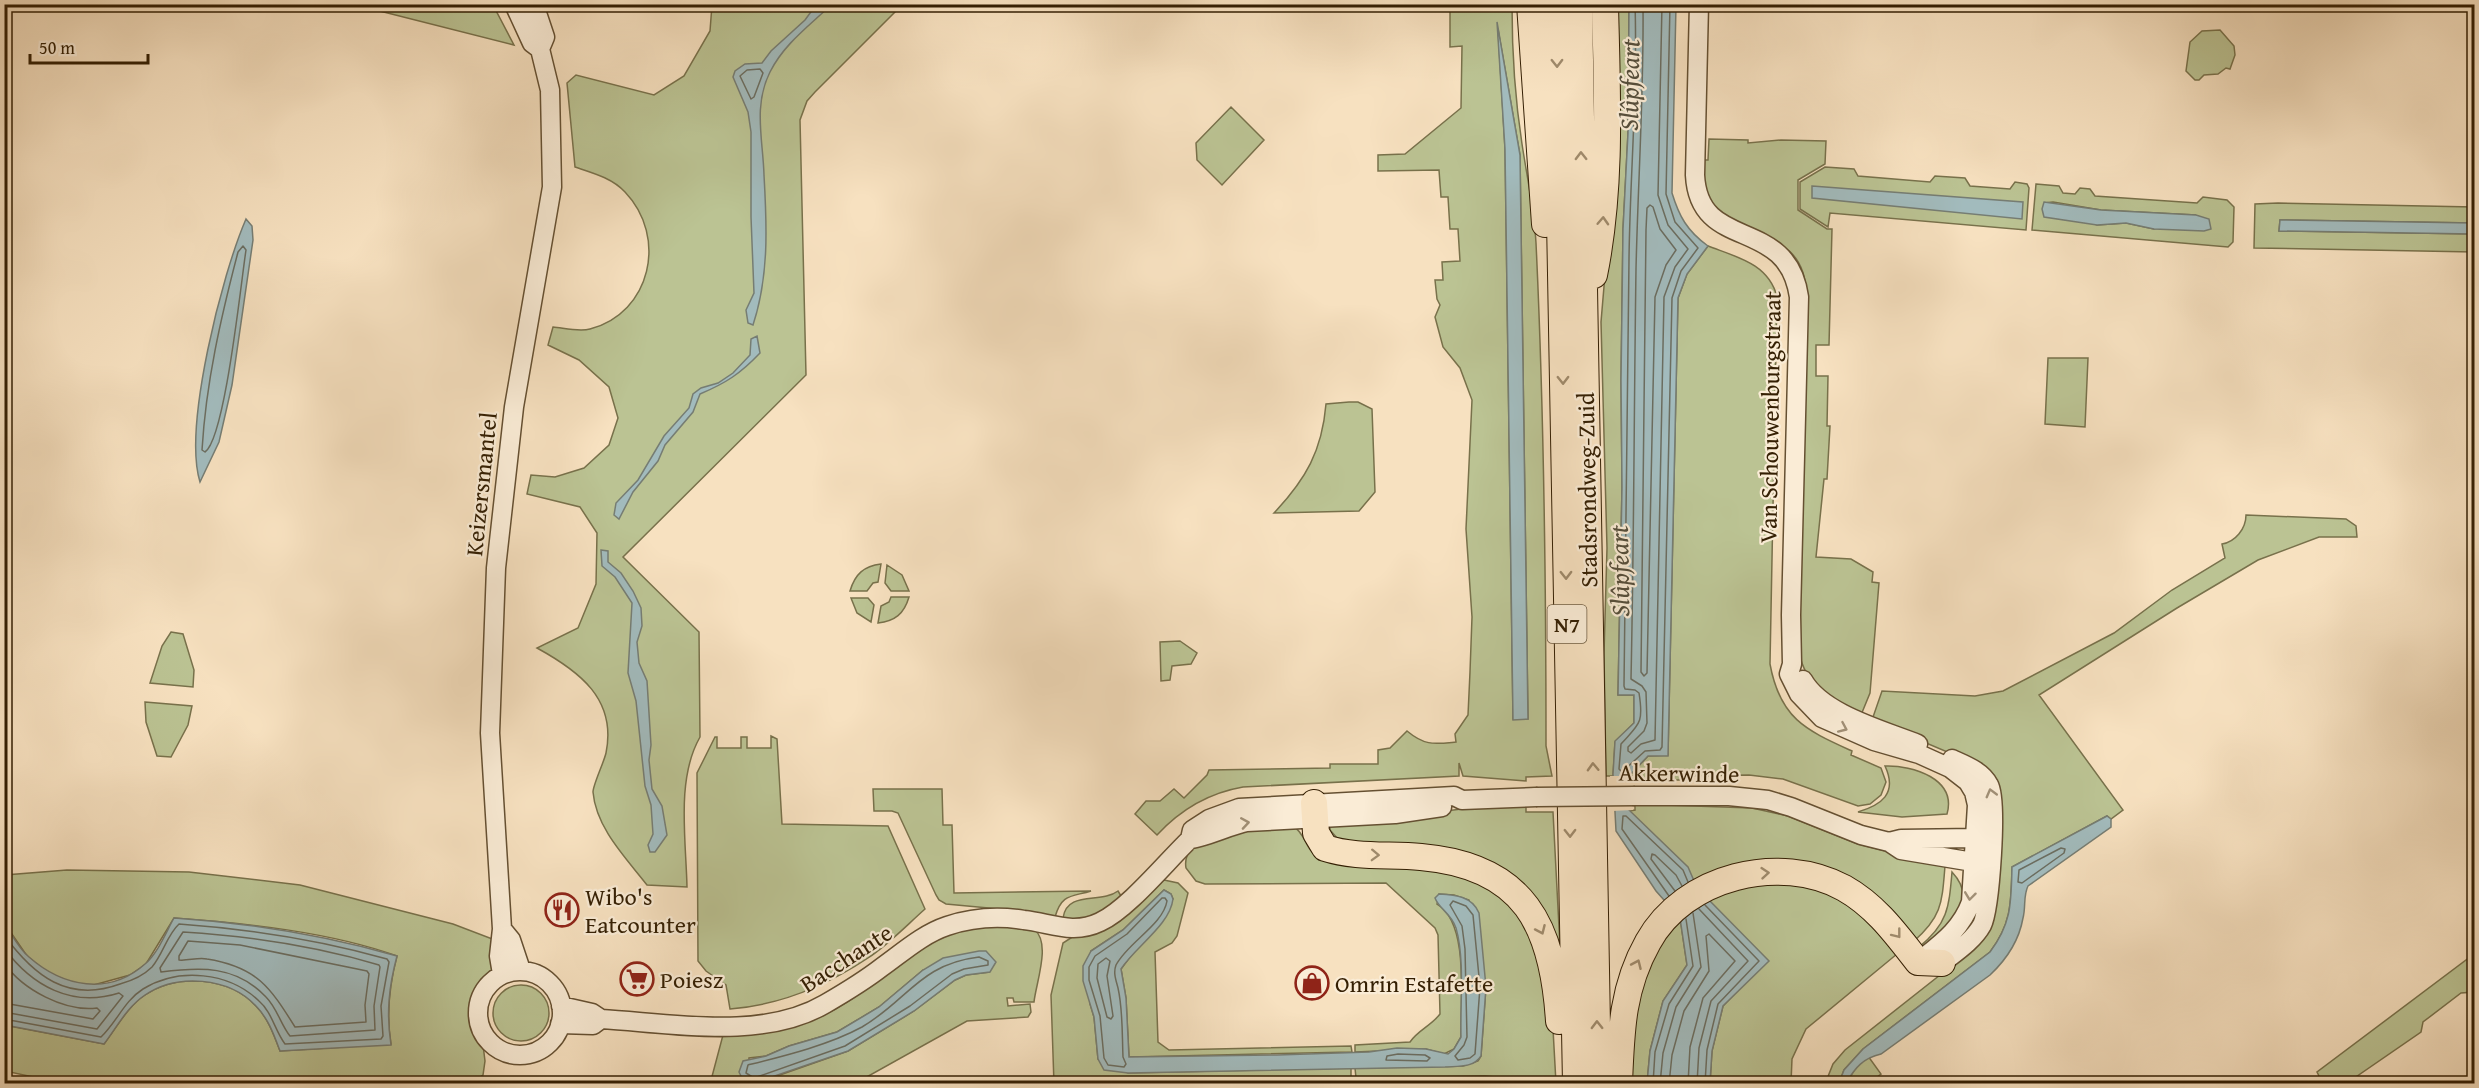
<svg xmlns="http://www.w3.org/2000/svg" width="2479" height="1088" font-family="'Gentium Book Plus',serif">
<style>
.green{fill:#bbc393;stroke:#78714b;stroke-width:1.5;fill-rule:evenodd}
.water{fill:#a2bbbd;stroke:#767d73;stroke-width:1.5}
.pier{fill:#f7e1c0}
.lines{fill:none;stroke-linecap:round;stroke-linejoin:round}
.shore{stroke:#6b6d60;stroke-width:1.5}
.minor-casing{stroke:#655032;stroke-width:21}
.highway-casing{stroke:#341f03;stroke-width:28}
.minor{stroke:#faecd6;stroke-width:18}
.highway{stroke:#f7e1c0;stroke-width:26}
.minor-bridge-casing{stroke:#655032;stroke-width:21;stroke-linecap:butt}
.minor-bridge{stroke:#faecd6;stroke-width:18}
.oneway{stroke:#9f8a6b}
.oneway2{stroke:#a19077}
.labels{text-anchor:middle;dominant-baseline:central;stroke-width:4.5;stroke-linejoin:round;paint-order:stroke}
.shield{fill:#faecd6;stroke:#6f5c42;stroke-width:1.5}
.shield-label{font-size:22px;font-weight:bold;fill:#341f03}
.street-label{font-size:24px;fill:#341f03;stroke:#faecd6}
.poi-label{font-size:24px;fill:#341f03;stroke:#faecd6;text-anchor:start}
.water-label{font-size:26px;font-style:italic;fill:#554e3b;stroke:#faecd6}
</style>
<rect width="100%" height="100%" fill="#f7e1c0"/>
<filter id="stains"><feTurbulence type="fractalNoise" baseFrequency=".00333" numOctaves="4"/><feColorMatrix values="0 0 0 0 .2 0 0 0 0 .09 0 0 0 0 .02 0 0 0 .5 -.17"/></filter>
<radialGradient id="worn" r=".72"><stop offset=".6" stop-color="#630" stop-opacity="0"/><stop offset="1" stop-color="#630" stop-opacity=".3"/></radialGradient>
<path class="green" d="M356,5h137l21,40z
M712,5h190l-87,87 -8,9 -7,19 6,255 -183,182 76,75 1,105c-24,42 -14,102 -13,150l-40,-2c-21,-27 -51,-57 -54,-93 0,-7 11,-30 13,-39 11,-54 -27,-82 -69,-105l41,-20 18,-44 1,-51 -17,-26 -53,-13 4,-19 24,2 29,-9 25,-23 9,-27 -9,-31 -30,-27 -31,-15 5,-18c11,1 26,5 37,2 61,-16 78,-92 35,-137 -13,-14 -32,-19 -50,-25l-8,-84 9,-8 78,20 30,-19 26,-45z
M1450,5h62c0,46 3,94 10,139 5,33 12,65 14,99 8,167 10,335 10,503l6,30 -26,1v4l-63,-5 -4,-13v13l-216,11c-35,6 -62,22 -86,48l-22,-21 11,-13h14l14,-12 10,9 23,-23 2,-5 121,-2v-4h48v-14l12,-2 17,-17c18,15 27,13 49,11l-1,-8 13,-19 2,-43 2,-55 -6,-88 6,-129 -12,-32 -17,-21 -8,-30 5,-12 -3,-6 -2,-19h8l-1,-18 18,-1 -2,-32h-8l-2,-32h-7l-2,-27 -61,1v-16l27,-1 56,-46 1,-62 -12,1zM1498,29l22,126 8,564h-15l-8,-570z
M1611,5h18l-1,128 -5,96 -2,151 1,107 -4,208h16v28l-19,19 -2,34h-7l-2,-122 3,-106 -6,-226 5,-59z
M2220,30l14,16 1,9 -5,14 -4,-1 -8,6 -14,1 -5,5h-4l-9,-9 4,-29 12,-11z
M1231,107l33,33 -42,45 -25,-25 -1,-17z
M1709,139l39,1v3l33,-3 45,1 -1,23 -27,16v30l29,19h5l-3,116h-13v31h12l-1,50h3l-3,53h-3l-8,78 35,2 22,13 -1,10 7,1 -9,110 -9,22c-28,-13 -56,-29 -62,-63l7,-358c0,-71 -79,-52 -101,-102 -3,-8 -1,-23 -2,-32h5z
M1825,167l29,2 4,7 72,6 5,-6 30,2 5,8 40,3 5,-7 12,2 2,4 -3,42 -196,-17 -2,14 -28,-18v-27z
M2036,184l23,2 4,7 12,1 5,-6 10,1 5,7 102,7 6,-6 24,3 7,7 -1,35 -5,5 -196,-17zM2053,202l48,8 95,5 -42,14 -28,-6 -29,2 -53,-22z
M2278,203l196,4v16l-194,-3 -1,11 195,3v18l-220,-4 1,-44z
M1708,246c29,11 61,18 69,51l-7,367c10,55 36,66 82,87l-1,4 30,13 5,14 -5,13 -11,9 -12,2 -75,-27 -34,-4 -64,1v4h-50v-4h-6l19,-20 20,-1 10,-457 9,-24z
M2048,358h40l-3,69 -40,-3z
M1349,402h9l14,7 3,83 -16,19 -85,2c32,-34 48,-62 52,-109z
M2246,515l100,4 10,7 1,11h-38l-61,23 -81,48 -138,87 84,115 -12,9 -4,-3 -95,51c-1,35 0,56 -22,85l-127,97 -19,21 -5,13 -14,1 8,-20 12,-14 133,-105v-180l-106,-45 10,-29 93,5 28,-5 111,-58 58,-43 53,-32 -3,-14c13,-2 24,-15 24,-29z
M881,564l-3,18 -5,1 -6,8h-17c5,-17 14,-25 31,-27z
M887,565l15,10 7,16h-18l-6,-8z
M891,597h18c-5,17 -14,24 -31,26l3,-17 8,-4z
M851,598h17l6,7 -3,17 -14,-9z
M171,632l12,2 11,36 -1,17 -43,-4 12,-37z
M1180,641l17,12 -6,11 -19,2 -2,14 -9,1 -1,-39z
M145,702l47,4 -4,19 -17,32 -14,-1 -11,-34z
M771,736l6,3 5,85 106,2 37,83c-18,16 -36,35 -57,49 -42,28 -88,47 -138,51l-4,-24 -20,-14 -8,-10 -1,-188 18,-36h2v11h24v-11h6v11h24z
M1885,766c28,-1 72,13 62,48l-45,3 -44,-5c23,-7 40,-18 27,-46z
M873,789h69l1,36h9l2,68 137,-2c-19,6 -29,2 -36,26l-33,-6 -76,-7 -7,-4 -3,-5 -38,-82 -6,-2h-18z
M1635,804l117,4 36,8 70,28 87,22c-3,37 -3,51 -32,76l-66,-59h-152l-66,-72 6,-1z
M1526,806v6h27l8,154 -41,-79 -184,-46 1,-3 -7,-8v-4l139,-18z
M1293,826c12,7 12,21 22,29l154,18 55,41 28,97 4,72h-61v-6l-10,-1 -129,2 -1,-10 108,-2 15,-5 3,-5 5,-69 -17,-87 -15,-5 -15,-1 -2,10c33,19 23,98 24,133l-7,12 -10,5 -18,-5 -71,3v-7l55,-3c8,-12 21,-16 30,-28l-2,-79 -3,-7 -49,-45 -181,1 -9,-3 -10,-13c-7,-40 82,-40 107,-42z
M67,870l122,2 111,13 153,39 42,16 -2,30 -12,9 -8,15 -1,30 11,21 2,16 -2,14 -12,8h-410l-56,-12 -1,-46 100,19c13,-17 23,-37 41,-49 32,-22 84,-18 111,11 12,12 18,29 24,45l111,-7c-5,-31 -2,-58 6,-88 -67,-24 -152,-33 -223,-38l-28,46 -16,11 -40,11 -20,-4 -23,-10 -20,-16 -22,-32v-49z
M1952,872c29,31 -4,55 -26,77l-7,-2c29,-23 30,-40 33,-75z
M1789,878l68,26 40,50 -91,75 -14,30 -1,24h-81l2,-32 11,-45 20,-21 -34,-85 4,-7z
M1164,880l14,3 10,10 -11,43 -5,7 -17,9 3,90 11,8 182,-4 1,6 -223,5 -3,-59 -5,-29 52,-70 -2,-5 -7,-4 -41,40 -32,21 -1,53 4,13 4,42 30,14 223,-5v10l-52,1v4l-245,1 -3,-89 12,-52 96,-62z
M1118,891l3,5c-14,14 -37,29 -58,22 4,-28 38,-14 55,-27z
M1680,918l7,47 -24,36 -13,50 -3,32 -22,1 20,-121z
M983,925l52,5c16,14 1,53 -1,72h-20l-1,-4h-6l1,8 22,-2 1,8 -3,5 -61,4 -111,62 -146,1 13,-49c44,0 89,-9 126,-34 33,-22 61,-51 98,-67 11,-5 24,-6 36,-9zM923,970l67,2 -24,3 -11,5 -41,31 -66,40 -71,25 -29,6 1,-24 17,-2 23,-10 48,-14 42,-25z
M2474,954v38l-13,1 -38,29 -2,10 -74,51h-39l11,-7 -2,-4z
M493 1013a28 28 0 1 1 56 0a28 28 0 1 1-56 0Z
M1868,1056l13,18 -12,9 -23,1 10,-17z"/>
<path class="water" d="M816,5h15c-22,21 -47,39 -61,67 -17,34 -7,67 -6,103 3,52 5,101 -11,150l-5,-2 -2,-13 8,-17 -3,-76v-85l-3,-20 -15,-35 2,-6 10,-7 17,-1 9,-12 34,-31z
M1629,5h47l-4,188c7,23 15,38 36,53l-21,28 -9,24 -10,458h-20l-19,20v34l59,57 7,16 14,17 60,61 -46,45 -11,45 -2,32h-63l3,-32 13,-50 24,-36 -7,-47 -24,-27 -40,-60 -3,-57 2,-33 19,-18v-28h-16l4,-208 -1,-107 2,-151 5,-96z
M1497,22l23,133 8,564 -15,1 -8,-571z
M1812,186l211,16 -1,17 -210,-21z
M2044,202l57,8 95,5 13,4 2,10 -7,2 -50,-2 -28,-6 -29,2 -53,-8 -2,-8z
M246,219l6,7 1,14 -21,145 -13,57 -19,40c-17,-55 22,-208 46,-263z
M2280,220l194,3v11l-195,-3z
M757,336l3,17c-20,21 -34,30 -60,41l-7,18 -28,33 -7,16 -25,31 -14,27 -5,-4 2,-12 22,-23 26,-44 25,-28 4,-14 8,-6 17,-5 15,-10 17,-18 1,-16z
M601,550l7,1v11l13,11 12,18 8,17 1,18 -5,16 2,21 8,18 4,64 -2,15 3,29 10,17 5,29 -12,17h-5l-2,-7 5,-11 -2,-29 -6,-19 -9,-85 -8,-28 4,-70 -17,-26 -13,-11z
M2107,816l4,3v8l-83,59c-5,10 -2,21 -5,32 -4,23 -16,41 -33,57l-109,79c-18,4 -26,14 -35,29h-7l5,-13 19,-21 127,-97c22,-29 21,-50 22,-85z
M1164,890l7,4 2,5c-3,26 -38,48 -52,70l5,29 3,59 148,-2 92,-3 28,-4 29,1 22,5 6,-5 7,-12c-1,-34 4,-77 -5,-109 -5,-15 -17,-19 -21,-30l4,-4c16,1 33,2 40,19l7,74 -5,69c-7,12 -24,10 -36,11l-317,6 -24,-3 -6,-11 -4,-42 -11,-36v-15l8,-15 32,-21z
M174,918c76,5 150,17 223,38 -8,30 -11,57 -6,89l-111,6c-6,-16 -12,-33 -24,-45 -27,-29 -79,-33 -111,-11 -18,12 -28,32 -41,49l-99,-19v-101c7,11 14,25 24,33 34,30 80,39 116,7 13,-11 21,-32 29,-46z
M979,951h7l10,11 -6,10 -24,3 -11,5 -41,31 -66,40 -88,30 -12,1 -6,-4 -3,-6 4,-11 23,-5 23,-10 48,-14 42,-25 44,-37 20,-12z"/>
<path class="pier" d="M1610,776h23v34l-21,1z"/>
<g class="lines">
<path class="shore" d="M1635,4c3,85 -5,170 -6,255 -3,142 -2,285 -5,427l1,3 10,1 4,3c5,31 0,31 -18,51l-2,25 3,3 23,-21 15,-1 2,-3 10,-449 9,-27 17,-23 -23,-26 -9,-28 4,-190
M1643,4c1,89 -5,177 -7,265 -2,136 -2,273 -5,410l11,7 4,6 1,31 -3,8 -16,16v4l3,2 10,-9 14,-4 9,-443 11,-30 13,-18 -20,-24 -10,-30 4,-191
M760,69l3,4 -9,24 -3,2 -11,-23 7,-6z
M1650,205l3,2 7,22 16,21 -10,15 -11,32 -8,376 -3,3 -3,-4c3,-147 2,-295 5,-442l1,-22z
M243,246l3,4c-5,32 -21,189 -41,202l-3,-2c4,-68 19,-133 36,-198z
M2061,848l4,1 -1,4 -42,30 -4,-1 1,-12z
M1675,891l-24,-32 1,-5 3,1 21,20 6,11
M1669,896l-47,-67 1,-13h3l57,54 5,12
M1162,898h3l2,3c-4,24 -39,41 -51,64 -3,8 0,15 2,23 5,22 4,46 5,69l3,7 -2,3 -16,-2 -4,-7 -4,-42 -11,-36v-13l6,-11 32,-22z
M1453,901l13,5 7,9 7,72 -5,67 -5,4 -12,2 -3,-4 9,-11 3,-8 -2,-88 -3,-23 -12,-21z
M183,932c65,4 133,14 196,33l1,2 -6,39 1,24 -85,6c-9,-11 -13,-28 -24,-39 -30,-32 -66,-30 -105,-25l-1,-4z
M4,935c30,41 64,68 116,49 11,-3 24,-9 32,-17 11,-13 15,-32 27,-43 70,5 141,16 208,35l2,3 -8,44 2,30 -2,3 -96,5c-10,-13 -13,-32 -26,-43 -30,-29 -80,-34 -116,-12 -19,12 -26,33 -42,48l-97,-18
M188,941l52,4 127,26 2,3 -4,31 1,17 -71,5c-25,-40 -38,-60 -88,-68 -9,-2 -19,2 -28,1v-4z
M4,948c28,38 68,60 115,45l4,3 -26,33 -93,-17
M979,957l9,4v4l-24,4 -12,5 -42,32 -65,40 -91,32 -8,-5 2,-8c36,-9 81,-20 114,-38 46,-27 58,-63 117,-70z
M1106,958l4,3 -3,15 6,40 -2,3 -4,-2 -10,-39 1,-14z
M4,963c19,27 61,49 93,45l3,3 -7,8 -89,-16
M1398,1054l27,1 5,3 -3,3 -41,-1 1,-4z
M1653,1084l2,-32 14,-48 24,-38 -7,-47
M1660,1084l3,-31 13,-46 25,-40 -8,-54
M1669,1084l3,-29 12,-44 25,-40 -3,-35 3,-2 26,27 -32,37 -13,49 -2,37
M1697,1084l2,-36 12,-47 37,-40 -49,-52
M1705,1084l2,-34 11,-46 41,-43 -54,-56"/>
<defs>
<path id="minor" d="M514,4l18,39 8,6
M1699,4l-4,171c4,79 92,39 104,122l-8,318 1,49 -3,10 10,20 23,24 52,23 45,13 31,14 18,14 6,10 3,13 -6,97c-10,28 -31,42 -53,60
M1803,680c19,34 80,50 115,64
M1635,796h94l39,4 23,7 70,28 28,7 12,8 72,12 10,-6
M1190,839c11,0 41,-14 57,-17l148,-8 47,-7
M1889,842l12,-3 74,-1 8,6
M502,929l9,11 10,30
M1942,963c14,-11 31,-22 40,-38 8,-16 16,-124 7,-140 -7,-14 -24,-20 -37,-26
M478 1013a42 42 0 1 1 84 0a42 42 0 1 1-84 0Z
M502,974l-3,-18 3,-27 -12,-196 6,-165 18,-161 38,-220 -2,-97 -10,-41 5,-12 -11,-33
M561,1006l31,7 9,6c69,4 161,22 224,-15 19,-11 39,-23 57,-37 21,-15 41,-33 65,-41 24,-8 52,-10 77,-6 27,3 49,15 76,2 28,-13 66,-60 90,-83l2,-9 17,-11 30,-11 215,-12 8,4 74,-3
M560,1024l33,1 8,-6"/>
<path id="highway" d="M1530,4l15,220
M1556,4l20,1080
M1579,4l19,1080
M1594,275c18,-88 13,-181 11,-271
M1314,803l2,30 9,15c31,10 64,6 96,9 104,9 132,69 138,164
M1619,1084c2,-52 3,-96 29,-142 36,-66 132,-89 196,-54 32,18 52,46 74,74l24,1"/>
</defs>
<use href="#minor" class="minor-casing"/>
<use href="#highway" class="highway-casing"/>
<use href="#minor" class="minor"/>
<use href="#highway" class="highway"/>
<defs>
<path id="minor-bridge" d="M1536,797l99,-1"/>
</defs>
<use href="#minor-bridge" class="minor-bridge-casing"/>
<use href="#minor-bridge" class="minor-bridge"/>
</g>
<defs><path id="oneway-chevron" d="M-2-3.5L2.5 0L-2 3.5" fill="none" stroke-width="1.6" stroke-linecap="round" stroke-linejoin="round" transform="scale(1.5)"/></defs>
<g class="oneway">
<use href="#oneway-chevron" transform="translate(1557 63) rotate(89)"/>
<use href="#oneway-chevron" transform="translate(1581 156) rotate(-91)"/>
<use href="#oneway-chevron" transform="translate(1603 221) rotate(-87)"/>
<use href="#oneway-chevron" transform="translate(1563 380) rotate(89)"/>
<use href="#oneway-chevron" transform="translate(1566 575) rotate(89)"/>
<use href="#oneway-chevron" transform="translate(1593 767) rotate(-92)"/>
<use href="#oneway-chevron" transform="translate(1570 833) rotate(89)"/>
<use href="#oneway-chevron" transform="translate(1375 855) rotate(2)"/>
<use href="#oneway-chevron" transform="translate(1765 873) rotate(-5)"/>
<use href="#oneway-chevron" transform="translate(1541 930) rotate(66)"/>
<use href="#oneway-chevron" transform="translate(1897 934) rotate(52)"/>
<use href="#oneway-chevron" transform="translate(1637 964) rotate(-66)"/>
<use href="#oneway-chevron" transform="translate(1597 1025) rotate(-91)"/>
</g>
<g class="oneway2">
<use href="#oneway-chevron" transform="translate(1843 728) rotate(24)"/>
<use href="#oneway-chevron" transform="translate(1991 793) rotate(-105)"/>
<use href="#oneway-chevron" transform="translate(1245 823) rotate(-9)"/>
<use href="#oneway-chevron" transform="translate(1970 896) rotate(97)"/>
</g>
<defs>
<symbol id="restaurant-ring" viewBox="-11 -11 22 22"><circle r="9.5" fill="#faecd6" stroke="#8f2418" stroke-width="1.5"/><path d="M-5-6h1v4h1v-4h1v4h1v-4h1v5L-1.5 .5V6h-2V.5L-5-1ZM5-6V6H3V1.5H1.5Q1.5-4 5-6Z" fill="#8f2418"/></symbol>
<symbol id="supermarket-ring" viewBox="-11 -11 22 22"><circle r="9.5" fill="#faecd6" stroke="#8f2418" stroke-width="1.5"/><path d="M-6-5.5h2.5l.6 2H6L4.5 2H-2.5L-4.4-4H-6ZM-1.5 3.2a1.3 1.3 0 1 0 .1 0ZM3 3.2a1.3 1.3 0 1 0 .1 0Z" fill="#8f2418"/></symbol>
<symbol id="shop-ring" viewBox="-11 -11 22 22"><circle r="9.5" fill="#faecd6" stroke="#8f2418" stroke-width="1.5"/><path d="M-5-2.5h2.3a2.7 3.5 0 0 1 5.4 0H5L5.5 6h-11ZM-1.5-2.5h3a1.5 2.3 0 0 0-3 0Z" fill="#8f2418"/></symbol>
</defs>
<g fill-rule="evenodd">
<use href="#restaurant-ring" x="543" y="891" width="38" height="38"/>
<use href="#supermarket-ring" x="618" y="960" width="38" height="38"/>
<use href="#shop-ring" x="1293" y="964" width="38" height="38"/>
</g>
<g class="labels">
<rect class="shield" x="1547.5" y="605" width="39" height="38" rx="4.5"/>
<g class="shield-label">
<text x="1567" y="624">N7</text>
</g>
<g class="street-label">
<text transform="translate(1770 417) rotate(-89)">Van Schouwenburgstraat</text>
<text transform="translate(481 484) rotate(-84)">Keizersmantel</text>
<text transform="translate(1587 490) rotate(-91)">Stadsrondweg-Zuid</text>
<text transform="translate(1679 773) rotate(1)">Akkerwinde</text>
<text transform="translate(846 958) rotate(-33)">Bacchante</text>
</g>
<g class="poi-label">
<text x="585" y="896">Wibo's<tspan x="585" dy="28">Eatcounter</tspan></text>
<text x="660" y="979">Poiesz</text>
<text x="1335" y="983">Omrin Estafette</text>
</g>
<g class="water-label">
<text transform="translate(1629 85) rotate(-89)">Slûpfeart</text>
<text transform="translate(1619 571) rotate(-91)">Slûpfeart</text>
</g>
</g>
<rect width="2479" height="1088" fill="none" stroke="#f7e1c0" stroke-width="24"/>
<rect x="6" y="6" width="2467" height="1076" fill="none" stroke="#341f03" stroke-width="3"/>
<rect x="12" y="12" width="2455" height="1064" fill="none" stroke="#341f03" stroke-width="1.5"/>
<path d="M30 54v9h118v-9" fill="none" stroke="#341f03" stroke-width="3"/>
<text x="39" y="54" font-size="18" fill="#341f03" stroke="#faecd6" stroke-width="4.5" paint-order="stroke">50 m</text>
<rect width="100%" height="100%" filter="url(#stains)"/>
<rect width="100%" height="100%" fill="url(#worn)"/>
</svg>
